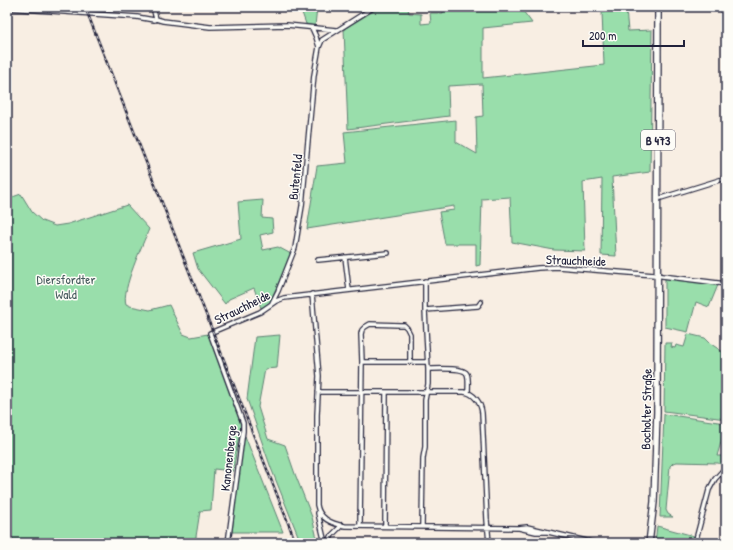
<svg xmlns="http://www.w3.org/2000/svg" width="733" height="550" font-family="'Patrick Hand',sans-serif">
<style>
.green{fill:#99deab;stroke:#5e8073}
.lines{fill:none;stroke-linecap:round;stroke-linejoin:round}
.minor-casing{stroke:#22223b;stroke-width:6}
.primary-casing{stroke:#22223b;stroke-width:8}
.minor{stroke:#fdfcf7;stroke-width:3.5}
.primary{stroke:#fdfcf7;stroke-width:5.5}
.rail-casing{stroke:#22223b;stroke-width:2.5}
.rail{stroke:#fdfcf7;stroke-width:1;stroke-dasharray:3;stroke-linecap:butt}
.labels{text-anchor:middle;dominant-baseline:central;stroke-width:3;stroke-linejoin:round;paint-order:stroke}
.shield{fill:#fdfcf7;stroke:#646373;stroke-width:1}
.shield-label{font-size:12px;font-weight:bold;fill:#22223b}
.street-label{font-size:13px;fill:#22223b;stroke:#fdfcf7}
.park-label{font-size:13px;fill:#465a5d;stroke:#fdfcf7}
</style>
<rect width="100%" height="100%" fill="#f8eee3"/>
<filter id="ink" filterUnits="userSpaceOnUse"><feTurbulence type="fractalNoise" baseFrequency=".025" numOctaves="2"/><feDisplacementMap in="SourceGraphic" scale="8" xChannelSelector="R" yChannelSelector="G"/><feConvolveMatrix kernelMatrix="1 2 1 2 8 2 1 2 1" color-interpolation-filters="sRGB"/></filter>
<g filter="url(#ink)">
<path class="green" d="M300,7h17l-2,19 -9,-2z
M380,7h28l1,6 12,1v10l10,-1 -1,-10h13v-6h77l12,16 -49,5v50l121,-13 -2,-53 24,-3 2,22 24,-1 -2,142 -38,5 4,79 -15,-1 1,-76 -19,3 2,69 -31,-1 -42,-8 -2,-45 -28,2 -2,66 -4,1v-22h-31l-6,-32 15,-2v-4l-147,23 10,-63 30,-3 -3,-31 112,-12v22l21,12 -1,-37 7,-1 -1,-32 -34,2 1,30 -101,13 -4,-100z
M21,194l11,18 10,9 13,5 13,-2 59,-19 22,24c-6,15 -28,61 -23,75l4,2 20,4 19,-5 14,29 8,3 17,-3 33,90 -8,47 -19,-2 -3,41 -11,1 -5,32h-188v-344z
M263,200l-1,18 10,1 1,13 -13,3 3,15 15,-3 13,7 -20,46 -5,6 -5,2 -7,-20 -25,11 -4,5 -27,-35 -5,-16 48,-14 -3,-37z
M665,278l51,6 2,1 -9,22 -13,-5 -8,30 -23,-5z
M688,334l17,4 6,6 15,10v65l-62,-8 1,-68h7l-1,4 4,1 1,-3 8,2z
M280,335l-3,33 -12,1 -7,38 10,32 17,6 10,29 17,43 6,26h-17l-30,-75 -24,-69 8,-62z
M664,414l61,9 -2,12 -6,21h9v9h-2l-6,-2 -41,-1 -4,1 -3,3 -4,44 2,4 5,3h-13z
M245,436l38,96h-51l9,-81z
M657,526l37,10 -2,7h-37z"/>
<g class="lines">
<defs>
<path id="minor" d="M153,7l3,12
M7,8l130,9 17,3 2,-1 7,2 47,6 77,-2 49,5
M312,28l4,9 3,10
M658,198h3l65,-20
M345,257l4,33
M318,260l70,-7
M425,281v29l53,-4 3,-4
M312,294l7,82 -2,39v90c2,13 15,19 28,21l173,2 9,-1 68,16
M272,303l6,-12 17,-43 7,-42 12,-131 5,-28 3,-7 52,-33
M425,310l3,59
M362,362l-1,-28 1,-4 3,-3 5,-3 30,1h4l3,3 3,6v28
M318,392h146c10,1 17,11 18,21l5,107 2,23
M318,513l2,9 5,21
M360,526l2,-164h65
M385,526l1,-134
M422,526l1,-68 2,-11v-47l3,-16v-15c7,0 36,-2 39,5 2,4 1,14 1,19
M519,528l17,4h10
M228,543l15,-112v-8l-33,-90 50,-21 16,-11 8,-3 254,-30 20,-1 96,8 72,9
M328,543l4,-8 10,-10
M695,543l14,-53 6,-11 11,-12"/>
<path id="primary" d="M649,543l5,-41 3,-90 1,-405"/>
</defs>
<use href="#minor" class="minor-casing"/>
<use href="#primary" class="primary-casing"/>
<use href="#minor" class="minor"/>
<use href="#primary" class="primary"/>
<defs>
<path id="rail" d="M85,7l211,536"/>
</defs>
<use href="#rail" class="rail-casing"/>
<use href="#rail" class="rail"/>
</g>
</g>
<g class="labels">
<rect class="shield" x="641" y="130" width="34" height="20" rx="3"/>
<g class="shield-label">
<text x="658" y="140">B 473</text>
</g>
<g class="street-label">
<text transform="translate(295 177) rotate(-84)">Butenfeld</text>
<text transform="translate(576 260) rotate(2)">Strauchheide</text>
<text transform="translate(242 307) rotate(-26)">Strauchheide</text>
<text transform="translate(646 409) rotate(-89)">Bocholter Straße</text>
<text transform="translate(228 458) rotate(-84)">Kanonenberge</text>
</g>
<g class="park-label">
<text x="66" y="279">Diersfordter<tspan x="66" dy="15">Wald</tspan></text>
</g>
</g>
<rect width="733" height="550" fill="none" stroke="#fdfcf7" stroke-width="24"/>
<rect x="12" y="12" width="709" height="526" fill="none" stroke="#22223b" stroke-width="1.5" filter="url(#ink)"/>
<path d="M583 40v6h101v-6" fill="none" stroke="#22223b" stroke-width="2"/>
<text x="589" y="40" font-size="12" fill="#22223b" stroke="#fdfcf7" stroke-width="3" paint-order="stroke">200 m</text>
</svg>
